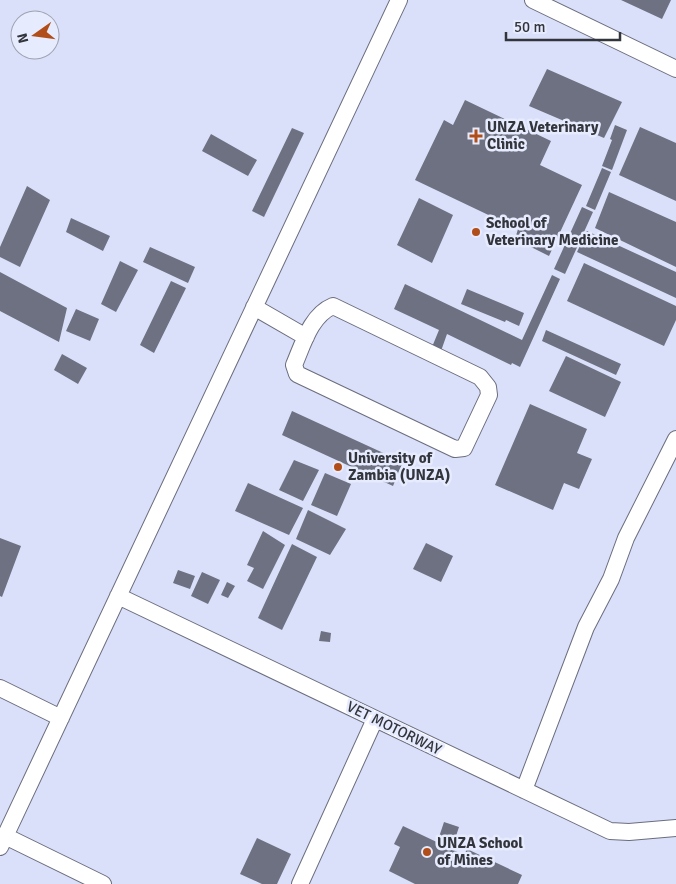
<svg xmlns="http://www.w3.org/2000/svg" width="676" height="884" font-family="Signika,sans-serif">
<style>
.built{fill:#dbe0fa;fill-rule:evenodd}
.building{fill:#6d7181}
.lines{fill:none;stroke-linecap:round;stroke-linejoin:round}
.minor-casing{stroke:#6a6d7d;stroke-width:18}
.minor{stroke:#fff;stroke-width:16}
.poi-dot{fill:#b14d19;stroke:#e7ebfe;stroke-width:2}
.labels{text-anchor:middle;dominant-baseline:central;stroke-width:5;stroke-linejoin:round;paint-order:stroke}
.poi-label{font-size:15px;font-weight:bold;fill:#33353c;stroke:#e7ebfe;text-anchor:start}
.street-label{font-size:15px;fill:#33353c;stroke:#e7ebfe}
</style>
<rect width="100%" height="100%" fill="#e7ebfe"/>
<path class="built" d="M0,0h676v884h-676zM20,20h30v30h-30z"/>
<path class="building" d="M621,0h50l-9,19z
M547,69l75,33 -18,36 -75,-32z
M465,100l86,41 -11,24 42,20 -33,71 -34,-17 3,-10 -103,-49 29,-60 9,5z
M615,125l12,5 -15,40 -10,-4 10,-26 -2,-1z
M640,127l36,16v58l-57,-26z
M292,128l12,5 -40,84 -12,-6z
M211,134l46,26 -9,16 -46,-25z
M602,168l9,4 -16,38 -9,-4z
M27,186l23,14 -30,67 -20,-10v-10z
M609,192l67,30v45l-81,-39z
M419,198l34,17 -21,48 -35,-18z
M582,207l11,5 -28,62 -11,-5z
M71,218l39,18 -7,15 -37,-19z
M587,231l89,41v26l-99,-46z
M150,247l45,20 -7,16 -45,-21z
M120,261l18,9 -22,42 -15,-8z
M584,263l92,43v14l-12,26 -97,-45z
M0,272l67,36 -8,34 -59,-31z
M552,275l8,4 -40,88 -8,-4 -1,2 -64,-31 -6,17 -9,-4 7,-17 -45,-21 11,-25 117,56z
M171,281l15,7 -32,65 -14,-8z
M467,289l57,24 -5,13 -13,-6 -1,2 -44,-18z
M76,309l23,10 -9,22 -24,-10z
M546,330l75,34 -5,11 -74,-34z
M62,354l25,14 -9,16 -24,-14z
M566,356l55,26 -16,35 -56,-26z
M530,404l57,25 -10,24 15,6 -13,30 -15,-6 -11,27 -58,-25z
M292,411l111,51 -10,24 -111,-51z
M294,460l25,10 -16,31 -24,-11z
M325,473l26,11 -14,32 -26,-11z
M248,483l55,25 -14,27 -54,-24z
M308,510l38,19 -16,26 -34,-16z
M263,531l22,14 -22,44 -16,-8 7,-13 -7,-3z
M0,538l21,8 -19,51 -2,-1z
M426,543l27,13 -12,26 -28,-13z
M292,544l25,13 -35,73 -24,-12z
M178,570l17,6 -5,13 -17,-6z
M202,572l18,8 -12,24 -17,-8z
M227,582l8,4 -7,12 -7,-3z
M321,631l10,2 -1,9 -11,-1z
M444,822l15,5 -5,15 -15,-5z
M403,826l61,29 3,-6 55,26 -4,9h-103l-26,-13 11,-24 -6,-3z
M257,838l34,16 -14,30h-15l-22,-10z"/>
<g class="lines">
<defs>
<path id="minor" d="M533,0l143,69
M333,306l147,71 8,10 1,8 -25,53 -9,1 -158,-75 -3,-9c9,-21 17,-50 39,-59z
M254,307l52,30
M118,596l492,235 19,1 47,-4
M0,688l61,30
M524,790l62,-163 25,-48 15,-41 50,-99
M5,836l98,48
M0,847l399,-847
M300,884l75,-165"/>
</defs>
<use href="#minor" class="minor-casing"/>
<use href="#minor" class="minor"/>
</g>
<g class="poi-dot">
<path d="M473.5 128.5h5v5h5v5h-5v5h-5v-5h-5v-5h5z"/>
<circle cx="476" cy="232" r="5"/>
<circle cx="338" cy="467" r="5"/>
<circle cx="427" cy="852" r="5"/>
</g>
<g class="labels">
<g class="poi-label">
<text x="487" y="127">UNZA Veterinary<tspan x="487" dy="17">Clinic</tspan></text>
<text x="486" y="223">School of<tspan x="486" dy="17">Veterinary Medicine</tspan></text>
<text x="348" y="458">University of<tspan x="348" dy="17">Zambia (UNZA)</tspan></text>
<text x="437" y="843">UNZA School<tspan x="437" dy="17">of Mines</tspan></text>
</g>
<g class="street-label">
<text transform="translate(394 728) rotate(26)">VET MOTORWAY</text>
</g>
</g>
<g transform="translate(35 35) rotate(256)"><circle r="24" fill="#e7ebfe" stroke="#9fa2b0"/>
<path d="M0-4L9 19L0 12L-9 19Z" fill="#b14d19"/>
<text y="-8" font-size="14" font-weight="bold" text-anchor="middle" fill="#33353c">N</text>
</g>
<path d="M506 32v8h114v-8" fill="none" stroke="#33353c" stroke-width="2.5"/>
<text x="514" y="32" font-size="15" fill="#33353c" stroke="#e7ebfe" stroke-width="4" paint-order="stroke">50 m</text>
</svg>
